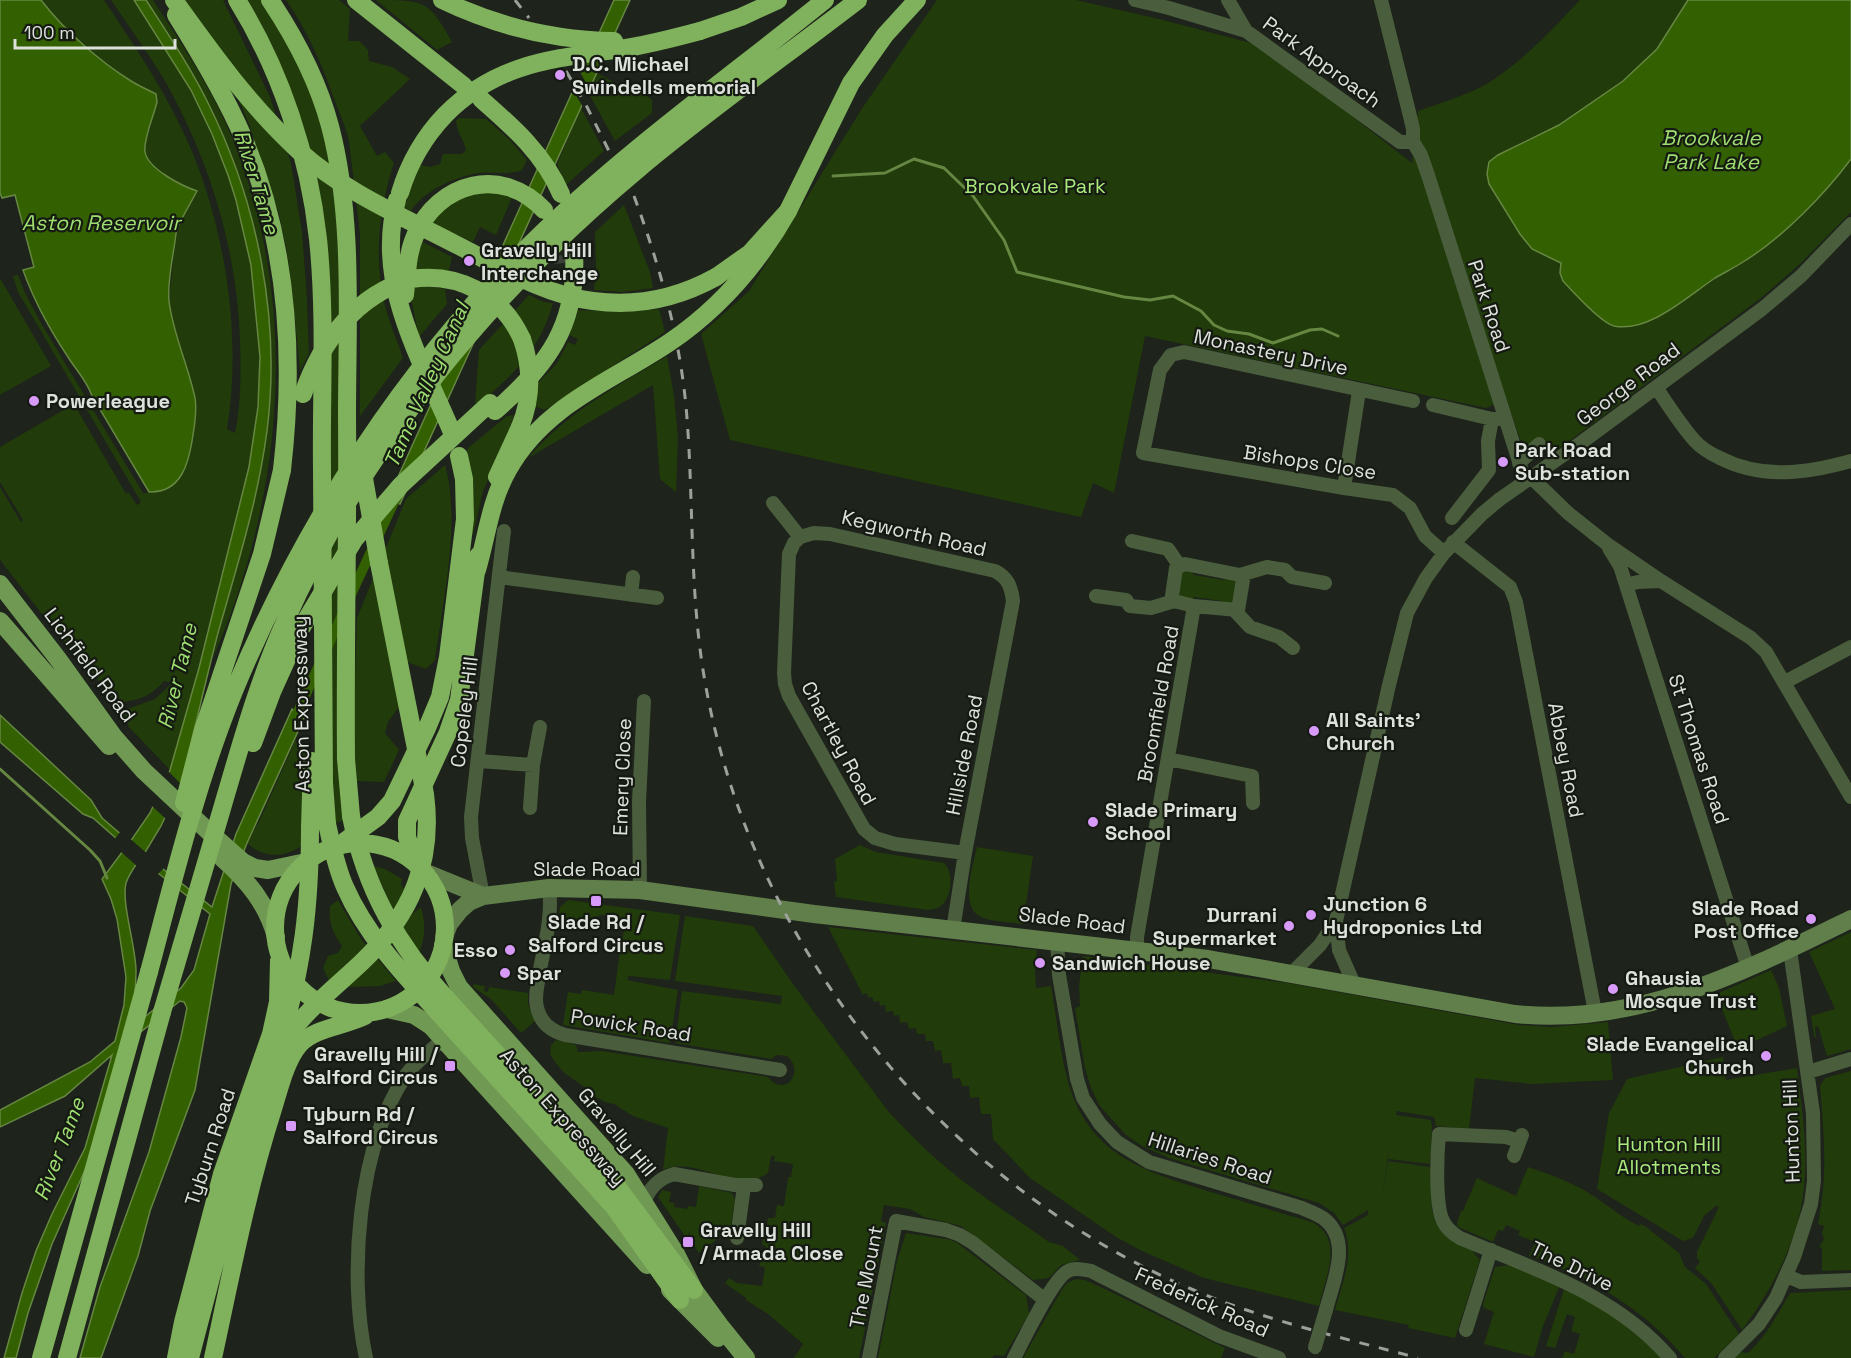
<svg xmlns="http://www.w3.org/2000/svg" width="1851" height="1358" font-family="'Space Grotesk',sans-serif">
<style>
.green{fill:#213b0b}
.water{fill:#336000;stroke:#668742;stroke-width:1.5;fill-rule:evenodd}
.pier{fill:#1e231b}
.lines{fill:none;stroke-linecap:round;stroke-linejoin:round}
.stream{stroke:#668742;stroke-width:3}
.canal{stroke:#336000;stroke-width:10}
.highway-tunnel{stroke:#3b4038;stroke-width:18;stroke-dasharray:18 9;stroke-linecap:butt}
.street{stroke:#4a5e3d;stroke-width:14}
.secondary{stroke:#607f4a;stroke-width:18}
.primary{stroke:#709954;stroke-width:18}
.highway{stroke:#80b15c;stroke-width:18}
.rail{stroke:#9da19a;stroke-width:3;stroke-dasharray:10 10;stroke-linecap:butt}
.street-bridge{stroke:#4a5e3d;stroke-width:14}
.highway-bridge{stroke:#80b15c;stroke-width:18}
.poi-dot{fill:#d89af8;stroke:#151a12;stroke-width:2}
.labels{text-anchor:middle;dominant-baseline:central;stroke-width:4.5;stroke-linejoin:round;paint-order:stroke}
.street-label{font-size:20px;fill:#dee2dc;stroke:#151a12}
.poi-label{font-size:20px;font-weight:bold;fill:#dee2dc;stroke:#151a12;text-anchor:start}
.park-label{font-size:20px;fill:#aaea7c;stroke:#151a12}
.water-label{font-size:21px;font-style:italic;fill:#9ede70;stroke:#151a12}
</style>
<rect width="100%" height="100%" fill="#1e231b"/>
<path class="green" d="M41,0h63c32,48 64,95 87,149 35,83 51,191 36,280l8,4c6,-29 6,-62 5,-92 -3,-93 -31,-184 -78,-265 -16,-26 -34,-51 -51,-76h23c29,43 57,85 78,133 42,98 58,210 40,316 -10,61 -27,121 -44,181 -12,47 -24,94 -38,140l-41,-43 -7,-16 33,-12 17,-16 -8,-2c-15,17 -26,19 -48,22l-32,-41 -3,2 -81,-104v-73l21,35 2,-2 -23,-38v-35l74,-43 52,90 2,-2 9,13 4,-3 -123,-210 -5,-16 5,-1 7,18 16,30 102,170 12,-1 41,-76v-16l-19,-64 -8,-35 7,-68 4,-11 17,-31c-15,-6 -49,-22 -52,-39 -2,-11 6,-21 7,-32 1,-9 0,-19 0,-28 -39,-15 -84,-60 -111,-92z
M146,0h7c28,43 57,86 77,133 71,168 55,360 -17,525 15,-66 38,-131 49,-199 21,-120 1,-245 -53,-354 -18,-37 -41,-71 -63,-105z
M184,0h39l47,97 21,66 11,69 5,67 2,55 -9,17 -8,-82 -5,-37 -8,-38 -30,-90 -32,-74z
M245,0h16l36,62 17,38 19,68 7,89 4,563 -11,4 -7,-574z
M286,0h53l11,9 -2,32h11l9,9 1,11 23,6 18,12 -50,47 17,30 8,-4 9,11c-16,48 -22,106 -5,156 4,13 10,26 14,39l-43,58v-182l-11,-93c-3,-14 -9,-26 -14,-40 -13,-35 -27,-70 -49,-101z
M376,0c48,0 53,0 76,42l-15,8z
M937,0h139l83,19 92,24 70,49 91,71 6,-52c19,-7 39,-13 57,-21 38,-18 77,-60 105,-90h271v212l-50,51 -40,35 -208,155 -5,-1 -4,-6 -22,-2 -16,-45 -20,9 -341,-72 -31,157 -21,-10 -12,34 -351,-77 -29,-106 48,-43 114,-184z
M597,73l24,13h15l16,14v13l-37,28 -27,-49z
M581,108l23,43 -38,34 -9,-21z
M459,118l27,1 23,20 18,21 -5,10c-13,5 -29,2 -43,3 -24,4 -55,17 -68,38l-7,-4 16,-42 10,2 10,-3 3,-10h19l4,-4c-3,-13 -8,-14 -10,-29z
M480,190l33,5 -17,40 -16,-8 -7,15 -45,-21 8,-11z
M624,205l26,67 3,16 -30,4 -29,-2 2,-21 -1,-37z
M417,239l35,18 -4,17 -35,-2z
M0,278l51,88 -51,29z
M424,286l21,3 2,15 -28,33 -7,-34 -1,-15z
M529,295l15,7 9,1c-13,47 -39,71 -74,101l-4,-1 4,-53z
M659,309l6,23 -120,78 -11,-4 3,-22 20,-21 11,-21 7,3 3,-6 -9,-4 9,-25 48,2z
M667,356l7,40 4,41 -2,55 -16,-13 -7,-94 -125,73c40,-47 87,-70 139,-102z
M514,415l-5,16 -26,60 -10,44h-2v-54l-4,-32 40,-33z
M445,465c16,55 -2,138 -10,195l-9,9 -19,-7 -22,-112 21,-51z
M1190,570l4,5 30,5 7,-3 7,6 -4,19 -9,4 -3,-5 -28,-4 -2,3 -13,-3 1,-23z
M374,576l25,131 -11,15 -3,11 14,17 -15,32 -29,-1 -2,-46 4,-117z
M295,741l11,4 -3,100c-22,15 -42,13 -59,-5l10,-10 5,-8z
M860,845l16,7 68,11c10,9 8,33 -2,42 -4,4 -9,4 -14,5l-92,-13 -2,-15 3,-1 -2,-22z
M977,847l56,9 -10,68c-14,-2 -30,-2 -42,-7 -22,-10 -8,-51 -4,-70z
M374,866l11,3 17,10 -1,6 4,5 -11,23z
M338,900l23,39 35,42 -16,5 -34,1 -17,-7 -6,-12 5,-12 10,-3 4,-7c-9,-13 -14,-24 -12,-40z
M568,900l112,15 -10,65 -41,-4 -2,4 51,10 -8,53 -107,-18 5,-33 13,2 1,-4 32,5 7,-52 6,-24 -26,-4 -44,12 3,-20z
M421,907c5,17 4,31 -2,47l-17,-25 10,-15z
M685,916l68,10 40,58 95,127c17,18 34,36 53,52 33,29 72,53 108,79l14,4 17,14 -19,5 -12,13 -16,2 -72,-54 -37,-9 -14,-8 -26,-4 -3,16 5,2 -27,135h-65l9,-14 -35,-30 -22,-14v-2l-21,-15 4,-5 8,5 25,3 3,-19 -6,-1 2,-7h3l2,-13 -4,-1 1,-7h7l2,-12 -5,-1 1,-7h7l2,-13 7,1 4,-27v-2h3l2,-13 -19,-3 1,-5h-4l-3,17c-30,22 -76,-19 -105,-3l5,-42 -35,-12 -19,-12 -10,-2v-1l-11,-5v-3l-30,-21 -13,-17 1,-10 5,-5 20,5 2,7 24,-1 166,26c5,7 12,10 21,6 8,-10 7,-19 -2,-27l-10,-1 -6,4 -96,-16 7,-52 99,13 1,-8 -107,-15z
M828,927l209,23 -2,20 1,18 15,-2c6,33 10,78 21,108 24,65 79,79 139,98 33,10 67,20 101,30 33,17 13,56 7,84l-115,-28 -64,-28 -24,-13 -86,-59 -37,-39 -2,-25h-10l-2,-17 -9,1 -1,-12h-7l-2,-8 -7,1 -2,-16h-8l-2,-13 -6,1 -2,-10h-7l-1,-7h-8l-1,-6 -7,1 -2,-7 -7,1 -1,-8 -5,1 -1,-5 -7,1 -1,-7 -5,1 -1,-5 -5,1 -2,-5 -3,1 -3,-5 -3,2z
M1851,932v117l-24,7 -9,-30 -3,1 1,10h-2l-3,-21 24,-7 -26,-57z
M1083,956l204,27 232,42 33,2 56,-5 5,58 -81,4 -57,-6 -6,51 -33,-3 -2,-9 -37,-6 -1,4 35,5 1,7 -2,37 -42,-5 2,-17 -8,58 6,-39 42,6 2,43 4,13 12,15 22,10 10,12 -25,78 -47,-10 1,-3 -74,-15c7,-26 20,-55 9,-82l24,-13v-5l-25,15 -9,-12 -15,-10 -150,-45 -27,-12 -16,-11 -27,-30 -8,-17 -6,-20 -10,-60 5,-2 -1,-20z
M1771,970l8,18 8,38 -49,23 -22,-55z
M473,984l12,2 -1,5 4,1 1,-5 39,6v11l7,17 -14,12 -30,-34 -18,-12z
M1723,1057l3,23 71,-12c5,40 11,80 7,120 -5,51 -32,102 -62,142l-30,-46 -17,-16 5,-6 -3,-4v-6l22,-45 -3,-1 -12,10 -11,22 -10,3 -86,-52 12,-76 18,-34z
M1851,1071v199l-29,1v-23l-3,-1 5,-8 -2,-5 2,-8 -6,-2c10,-50 6,-88 2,-138l5,-8z
M1528,1167c23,8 47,16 67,30 15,10 28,21 44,29l1,-2 5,2 34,27 6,14 21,17 33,50 -25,24h-29c-40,-48 -96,-82 -156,-102l6,-14 -17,-7 2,-4 -14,-6 -3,6 -5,-1 -5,12 -35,-15 -1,-4 4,-12h2l14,-33 39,18z
M699,1186l33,7 3,7 -5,31 -8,4 -23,18 -10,-14 1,-9 -3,9 -29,-42 4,-7 9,2 -2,10 5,1v4l13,2 1,-3 8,1z
M906,1233l41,6 9,3 70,53 3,19 -25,42 -10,-1 -2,3h-114l19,-97z
M1510,1265l50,20 -17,41 -9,31 -50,-13 10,-32 -10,-4 -1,-4 12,-37z
M1076,1279l9,1 22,10 118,58 -4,10h-198l38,-67 6,-8z
M1565,1286c36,21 68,43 97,72h-100l3,-7 9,3 6,-20 -9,-3 4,-14 -8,-3 -12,34 -9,-2z
M1851,1290v68h-117l6,-6 8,1c19,-18 29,-38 42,-60z"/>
<path class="water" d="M0,0h41c23,30 58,61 90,81 8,5 17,9 25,13l1,8c-3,13 -14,38 -12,50 3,17 37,34 52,39l-17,31 -4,11c-2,21 -9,46 -7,68 4,33 19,64 26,97 2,12 0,25 -2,37 -4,27 -11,58 -44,57l-57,-96c-5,-15 -16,-26 -24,-39 -18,-27 -34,-56 -45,-87l11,-3 -19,-72 -13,3 -2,-5z
M134,0h12c22,34 45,68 63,105 49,99 72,215 58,326 -9,69 -30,135 -49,202 -13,50 -24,100 -37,150l-20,43 -17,28 68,53 24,-73 56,-125 13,7 -58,127 -16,41 -36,206 -45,121 -12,45 -37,102h-21l20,-71 49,-135 32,-115 6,-29 -3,-6 -4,-1 -57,45 -30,106 -41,92 -24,69 -12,45h-12l18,-65 14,-42 16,-37 33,-66 27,-93 -47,41 -65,31v-17l90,-48 25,-21 9,-36 2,-28 -9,-58 -6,-20 -9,-20 24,-32 -33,-29 -10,-4 -83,-72v-27l91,85 11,18 28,24 20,-29 20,-43 29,-102 50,-201 9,-60 2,-50 -9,-92 -15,-65 -8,-25 -16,-41 -21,-44zM140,859l70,55 -16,56 -13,18 -54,43c6,-20 9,-39 9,-60 0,-24 -15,-69 -10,-88 3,-9 9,-17 14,-24z
M614,0h16l-230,504 -12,-5z
M1688,0h163v159c-26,35 -68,78 -105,101 -10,7 -21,12 -31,18 -27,18 -66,55 -101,48 -12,-3 -41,-34 -51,-45l-3,-8 1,-10 -29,-14 -12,-15 -31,-50 -2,-10 2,-12 9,-7 61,-30 64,-44 34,-32z"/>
<path class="pier" d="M579,70l12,22 -8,15 -12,-20z
M167,770l16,16 -16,34 -16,-15z
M121,831l43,37 -8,8 -15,-13 -3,4 -18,-16 2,-4 -8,-7z"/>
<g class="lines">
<path class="stream" d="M833,176l52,-3 29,-14 30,9 29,28 31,44 13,32 107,25 26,3 23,-4 28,15 13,14 13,6 22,3 24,9 37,-13 12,-1 16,7
M0,769l90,81 10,11 7,17"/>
<path class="canal" d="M349,599l45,-97
M327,648l16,-35
M292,725l27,-60"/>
<path class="highway-tunnel" d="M556,229l5,15 2,19"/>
<path class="street" d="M1135,0l34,8 77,23 154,111h13
M1228,0l18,31
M1381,0l28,112 4,17v13
M1413,142l8,13 7,20 95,299 13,8 32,31 39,31 54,37 90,57 15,14 85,145
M1656,387c12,18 24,37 38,53 7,8 17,14 26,18 43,22 87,15 131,3
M1413,401l-229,-49 -13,3 -11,15 -17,83 201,35 49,7 17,13 15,28 19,17
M1433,405l59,14h7
M1519,463l20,-19
M1344,488l15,-97
M773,503l27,34
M1452,518l37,-48 -1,-29 4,-22
M800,537l14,-4 16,1 165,37c13,7 16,15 18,30l-48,252 -12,77
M800,537l-6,6 -5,11 -5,119 1,11 4,12 75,133 11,9 20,6 70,9
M1132,541l36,8 11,16
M1453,542l57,45 6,15 79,410
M1609,548l11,18 128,402
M1185,564l55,11 3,5 -5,30 -44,-4 -20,-5 -2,-5 4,-28z
M1240,575l27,-8 18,3 7,7 33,6
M499,577l158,21
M1626,585l12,-3 23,-1
M631,595l2,-18
M1096,596l30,4 4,6 21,2 23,-7
M1235,611l15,16 29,10 14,11
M1785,682l66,-35
M1168,759l84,17 1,27
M479,761l54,4
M530,808l3,-43 7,-38
M549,888c4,29 -5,58 -10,87 -1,10 -5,22 -2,32 3,15 14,24 28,28l215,35
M640,890l-1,-88 5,-101
M483,896l-11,-58 -1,-21 33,-286
M1057,941l2,34 18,104 6,19 17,26 17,18 32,20 153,46c7,3 15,6 21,10 30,22 10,64 3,92
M1137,950v-13l57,-331
M1292,973l28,-28 16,-24
M1354,984l-15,-34 -3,-29 53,-236 18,-72 19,-35 18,-25 38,-39 18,-15 82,-57 180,-133 39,-33 50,-52
M1808,1072l43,-13
M1519,1141l-13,-4 -67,-3c-2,20 -4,71 4,87 4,8 10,13 17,17 76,32 155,56 210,120
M1514,1156l8,-21
M644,1201c7,-14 15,-23 30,-27l61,11h21
M737,1238l7,-52
M1787,1276l14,6 50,-2
M1466,1330l25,-80
M366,1358c-18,-83 -8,-212 40,-283 9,-13 25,-24 36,-35
M869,1358l27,-137 50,9 14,5 13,8 72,57
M1014,1358c9,-17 39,-80 54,-87 7,-4 16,-1 23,0l128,65 60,22
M1725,1358l34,-34 17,-26 18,-41 17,-53 3,-23 -1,-68 -23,-163"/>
<path class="secondary" d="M424,872l59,24
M444,937l5,-13 11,-14 9,-8 14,-6 66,-8 91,2 174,24 394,45 307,55c121,13 230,-43 336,-95"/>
<path class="primary" d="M0,584l58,75 56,78 30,34 64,60 35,31 12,6 13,2 38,-8
M0,621l109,125
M222,858c26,23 45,46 54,79
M443,945l8,26 8,16 167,187 50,80 18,36 27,37 25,31
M387,1009l27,6 17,11 216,239
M670,1290l48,48"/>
<path class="highway" d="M237,0c44,71 72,156 81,239 8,76 3,155 4,231 0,105 2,209 2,313l3,41
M270,0c26,39 48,81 60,126 24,91 17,195 17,289 1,114 -2,229 -1,344l5,57
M356,0l108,86
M176,15c25,40 49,80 68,124 44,105 51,218 38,331
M700,31l41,-14 37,-17
M481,99c32,28 63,55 80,95
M397,200c-23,82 23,157 54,230
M716,277l34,-24 38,-42 63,-128 34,-48 32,-35
M411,279c48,-7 91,16 111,60
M405,295c2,-19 2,-41 10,-59 23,-54 87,-71 129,-26
M495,411c52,-45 83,-86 79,-159
M362,467l17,96
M497,477l23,-50
M310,828l2,-67
M345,841l33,-24 14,-16 35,-73 13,-31 8,-40 17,-138 -1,-40 -5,-23
M275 928a85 85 0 1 1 170 0a85 85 0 1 1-170 0Z
M417,865l-10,-28v-16l41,-89 11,-32 19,-144
M447,999l169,186 78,105
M436,1010l178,197 66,93
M41,1358l108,-386
M67,1358l95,-346
M176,1358l7,-36 39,-148 49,-140 7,-32 1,-42
M190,1358l56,-214
M213,1358c18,-83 34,-168 60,-249 6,-19 13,-49 26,-64 15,-17 46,-19 66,-29"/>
<path class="rail" d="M515,0l14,18
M566,71l20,34 23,46
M634,196c25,68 45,137 52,210 8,90 3,181 18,270 45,270 240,510 492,615 71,30 148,47 222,67"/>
<path class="street-bridge" d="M1315,1347l11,-37"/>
<path class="highway-bridge" d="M174,0c38,53 76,106 125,151 44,40 102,65 156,93 44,22 88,51 138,57 43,6 85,-3 123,-24
M442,0c54,26 111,40 172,41
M400,193c9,-30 23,-55 45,-78 51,-52 107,-56 175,-66 27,-4 54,-11 80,-18
M303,394c18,-52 53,-99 108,-115
M520,427c12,-29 12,-59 2,-88
M477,570c10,-34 13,-68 31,-100 37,-66 103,-88 162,-128 50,-34 88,-78 118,-131
M253,743l19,-51 28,-62 54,-90 47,-55 89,-82
M184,803l19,-73 59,-176 20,-84
M351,816c14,72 47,130 96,183
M327,824c5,21 9,43 18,63 20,46 57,86 91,123
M149,972c25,-94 48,-190 85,-281 71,-171 174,-330 308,-458 88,-85 188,-156 283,-233
M162,1012c20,-69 41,-138 61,-207 18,-61 35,-123 61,-181 78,-176 205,-330 352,-453 71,-60 148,-114 222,-171
M280,1041c23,-74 30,-136 30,-213
M246,1144c12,-42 23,-82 50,-118 19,-24 43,-42 66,-64 49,-47 72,-100 63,-168l-46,-231"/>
</g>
<g class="poi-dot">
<circle cx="560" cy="75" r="6"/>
<circle cx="469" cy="261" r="6"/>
<circle cx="34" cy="401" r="6"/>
<circle cx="1503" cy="462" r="6"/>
<circle cx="1314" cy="731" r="6"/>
<circle cx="1093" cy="822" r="6"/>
<rect x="590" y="895" width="12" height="12" rx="3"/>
<circle cx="1311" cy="915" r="6"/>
<circle cx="1811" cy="919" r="6"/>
<circle cx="1289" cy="926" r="6"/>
<circle cx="510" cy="950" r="6"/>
<circle cx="1040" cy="963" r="6"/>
<circle cx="505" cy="973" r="6"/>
<circle cx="1613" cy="989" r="6"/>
<circle cx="1766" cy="1056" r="6"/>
<rect x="444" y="1060" width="12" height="12" rx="3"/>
<rect x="285" y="1120" width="12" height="12" rx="3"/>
<rect x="682" y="1236" width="12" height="12" rx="3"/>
</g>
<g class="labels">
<g class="street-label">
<text transform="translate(1322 62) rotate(36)">Park Approach</text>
<text transform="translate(1489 306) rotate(72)">Park Road</text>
<text transform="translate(1271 352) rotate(12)">Monastery Drive</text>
<text transform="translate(1628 384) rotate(-37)">George Road</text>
<text transform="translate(1310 462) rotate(9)">Bishops Close</text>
<text transform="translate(914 533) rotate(13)">Kegworth Road</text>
<text transform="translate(90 665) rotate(53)">Lichfield Road</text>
<text transform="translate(301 704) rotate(-91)">Aston Expressway</text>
<text transform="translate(1158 704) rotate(-80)">Broomfield Road</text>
<text transform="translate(464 712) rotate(-83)">Copeley Hill</text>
<text transform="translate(839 743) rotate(62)">Chartley Road</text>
<text transform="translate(1699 749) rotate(72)">St Thomas Road</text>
<text transform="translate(964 755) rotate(-79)">Hillside Road</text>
<text transform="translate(1566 760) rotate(79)">Abbey Road</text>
<text transform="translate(622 777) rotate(-88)">Emery Close</text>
<text x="587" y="869">Slade Road</text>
<text transform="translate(1072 920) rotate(7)">Slade Road</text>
<text transform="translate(631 1025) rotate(9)">Powick Road</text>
<text transform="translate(563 1117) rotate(48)">Aston Expressway</text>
<text transform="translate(1791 1131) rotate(-92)">Hunton Hill</text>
<text transform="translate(617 1132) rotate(50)">Gravelly Hill</text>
<text transform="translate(210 1147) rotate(-72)">Tyburn Road</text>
<text transform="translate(1210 1158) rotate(18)">Hillaries Road</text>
<text transform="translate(1572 1266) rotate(26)">The Drive</text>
<text transform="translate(866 1277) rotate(-79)">The Mount</text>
<text transform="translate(1202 1302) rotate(24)">Frederick Road</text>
</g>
<g class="poi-label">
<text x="572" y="64">D.C. Michael<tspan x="572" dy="23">Swindells memorial</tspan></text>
<text x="481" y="250">Gravelly Hill<tspan x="481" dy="23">Interchange</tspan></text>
<text x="46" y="401">Powerleague</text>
<text x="1515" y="450">Park Road<tspan x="1515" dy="23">Sub-station</tspan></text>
<text x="1326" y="720">All Saints'<tspan x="1326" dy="23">Church</tspan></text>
<text x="1105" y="810">Slade Primary<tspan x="1105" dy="23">School</tspan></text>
<text x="1323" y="904">Junction 6<tspan x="1323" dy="23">Hydroponics Ltd</tspan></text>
<text x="1799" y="908" text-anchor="end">Slade Road<tspan x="1799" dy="23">Post Office</tspan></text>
<text x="1277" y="915" text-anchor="end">Durrani<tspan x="1277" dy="23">Supermarket</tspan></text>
<text x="596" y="922" text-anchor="middle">Slade Rd /<tspan x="596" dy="23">Salford Circus</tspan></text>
<text x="498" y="950" text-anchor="end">Esso</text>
<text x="1052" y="963">Sandwich House</text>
<text x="517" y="973">Spar</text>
<text x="1625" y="978">Ghausia<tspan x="1625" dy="23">Mosque Trust</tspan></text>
<text x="1754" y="1044" text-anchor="end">Slade Evangelical<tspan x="1754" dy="23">Church</tspan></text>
<text x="438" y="1054" text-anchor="end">Gravelly Hill /<tspan x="438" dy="23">Salford Circus</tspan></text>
<text x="303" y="1114">Tyburn Rd /<tspan x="303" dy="23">Salford Circus</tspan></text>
<text x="700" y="1230">Gravelly Hill<tspan x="700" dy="23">/ Armada Close</tspan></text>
</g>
<g class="park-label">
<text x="1035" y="186">Brookvale Park</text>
<text x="1669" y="1144">Hunton Hill<tspan x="1669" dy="23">Allotments</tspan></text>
</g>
<g class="water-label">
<text x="1711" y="137">Brookvale<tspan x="1711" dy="24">Park Lake</tspan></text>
<text transform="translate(257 182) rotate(73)">River Tame</text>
<text x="101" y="222">Aston Reservoir</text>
<text transform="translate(426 385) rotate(-66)">Tame Valley Canal</text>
<text transform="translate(177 676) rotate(-76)">River Tame</text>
<text transform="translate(59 1149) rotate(-69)">River Tame</text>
</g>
</g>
<path d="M15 39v9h160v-9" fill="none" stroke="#dee2dc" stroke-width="3"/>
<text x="24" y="39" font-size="18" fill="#dee2dc" stroke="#151a12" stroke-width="4.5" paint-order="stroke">100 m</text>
</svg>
